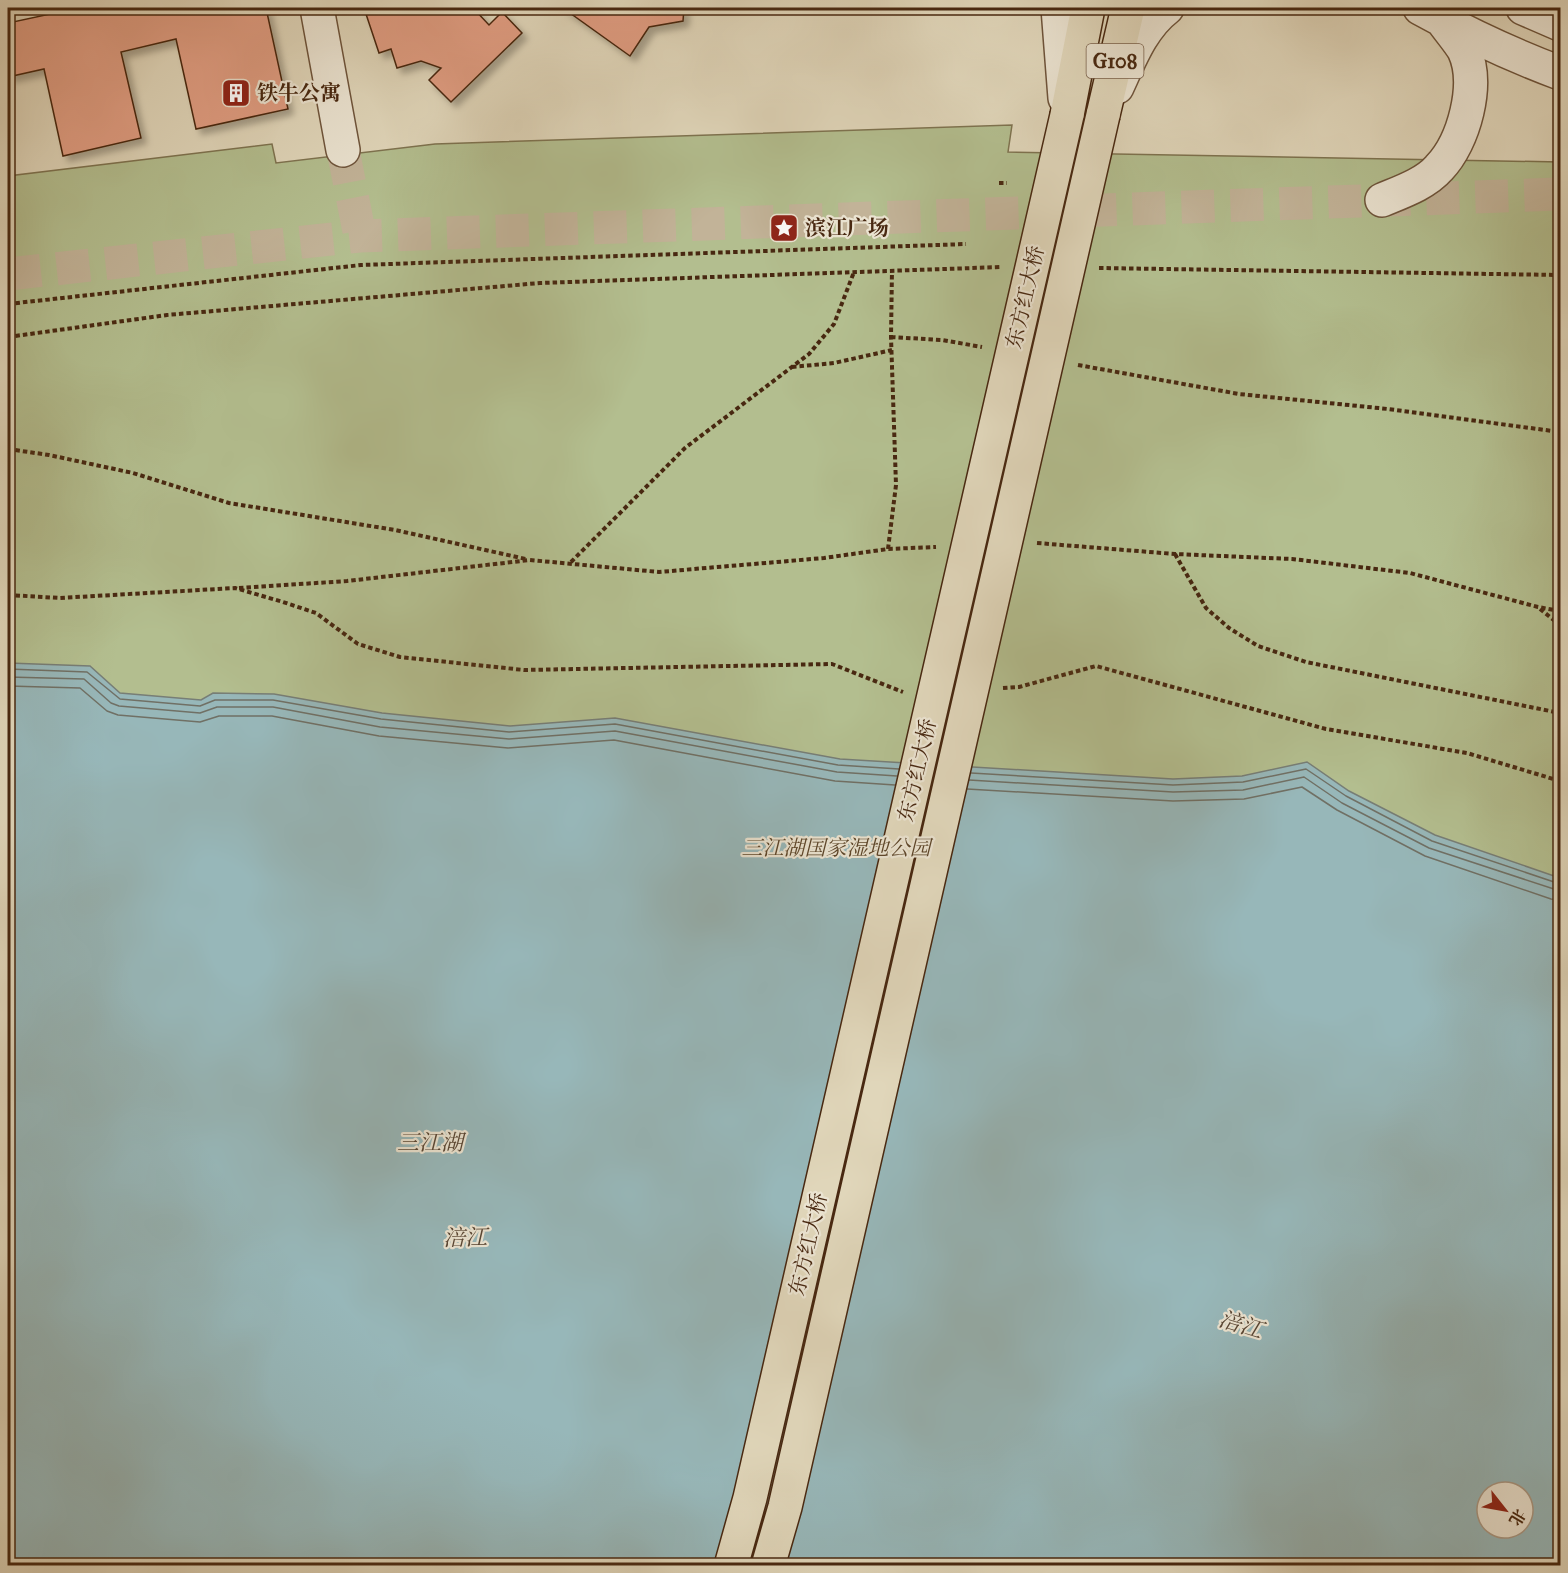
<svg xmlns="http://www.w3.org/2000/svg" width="1568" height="1573" font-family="'IM FELL Great Primer','Noto Serif SC',serif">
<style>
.green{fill:#b3be8f;stroke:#7e7350;stroke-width:1.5;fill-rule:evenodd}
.water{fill:#97b7b9;stroke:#777e76;stroke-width:1.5;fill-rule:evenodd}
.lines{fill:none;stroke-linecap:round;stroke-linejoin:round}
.shore{stroke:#707065;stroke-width:1.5}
.building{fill:#e09d82;stroke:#482811;stroke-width:1.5;filter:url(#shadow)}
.tertiary-tunnel{stroke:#c2b398;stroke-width:33;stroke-dasharray:33 16;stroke-linecap:butt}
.tertiary-casing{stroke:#6e543b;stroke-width:36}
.trunk-casing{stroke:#482811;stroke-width:36}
.path{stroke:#482811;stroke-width:4;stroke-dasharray:4.5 3;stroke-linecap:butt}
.tertiary{stroke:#ebe4d2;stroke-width:33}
.trunk{stroke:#e0d6ba;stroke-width:33}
.trunk-bridge-casing{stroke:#482811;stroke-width:36;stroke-linecap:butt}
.trunk-bridge{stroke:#e0d6ba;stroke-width:33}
.labels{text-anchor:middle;stroke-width:4.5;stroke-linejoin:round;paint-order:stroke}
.shield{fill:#ebe4d2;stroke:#79604b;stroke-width:1.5}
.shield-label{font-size:20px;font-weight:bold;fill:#482811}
.poi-label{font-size:21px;font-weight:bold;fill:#482811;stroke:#ebe4d2;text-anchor:start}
.street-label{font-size:21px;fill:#482811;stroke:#ebe4d2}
.park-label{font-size:21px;font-style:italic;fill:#5d462a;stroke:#ebe4d2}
.water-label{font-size:22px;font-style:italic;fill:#584533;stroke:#ebe4d2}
</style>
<defs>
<filter id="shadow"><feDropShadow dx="5.5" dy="5.5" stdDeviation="3" flood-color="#0004"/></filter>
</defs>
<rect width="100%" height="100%" fill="#e0d6ba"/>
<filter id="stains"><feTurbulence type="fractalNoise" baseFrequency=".00333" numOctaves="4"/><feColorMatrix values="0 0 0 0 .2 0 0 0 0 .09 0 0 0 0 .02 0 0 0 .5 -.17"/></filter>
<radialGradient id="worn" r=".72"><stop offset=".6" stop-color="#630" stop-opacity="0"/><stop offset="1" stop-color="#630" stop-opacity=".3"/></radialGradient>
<path class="green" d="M 1012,125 L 1008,152 L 1560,162 L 1560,1565 L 8,1565 L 8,176 L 272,144 L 276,163 L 435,144 ZM 1487,1492 L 1523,1492 L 1523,1528 L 1487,1528 Z"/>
<path class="water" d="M 8,663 L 90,666 L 120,693 L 201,700 L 213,693 L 274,694 L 382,713 L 510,726 L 615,718 L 840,759 L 1173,779 L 1242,776 L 1307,762 L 1349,791 L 1435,835 L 1560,878 L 1560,1565 L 8,1566 ZM 1487,1492 L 1523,1492 L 1523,1528 L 1487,1528 Z"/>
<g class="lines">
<path class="shore" d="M 8,669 L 87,672 L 120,699 L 200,706 L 215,700 L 273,700 L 381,719 L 509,732 L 615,724 L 838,765 L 899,769
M 8,677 L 84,679 L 111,703 L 119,706 L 200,713 L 217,707 L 273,707 L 380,727 L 509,739 L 615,731 L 837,772 L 897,776
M 8,686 L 80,688 L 107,711 L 118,715 L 200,722 L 219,716 L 272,716 L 379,736 L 508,748 L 614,740 L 835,781 L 895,785
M 971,773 L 1173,785 L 1243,782 L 1306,769 L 1346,796 L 1432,841 L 1560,884
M 969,780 L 1173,792 L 1243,790 L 1304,777 L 1342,803 L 1429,848 L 1560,891
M 967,789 L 1173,801 L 1244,799 L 1302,787 L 1337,810 L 1425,856 L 1551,899 L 1560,900"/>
</g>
<path class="building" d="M 78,8 L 266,8 L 288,109 L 196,129 L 176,39 L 121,52 L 141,138 L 63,156 L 44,69 L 8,77 L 8,23 Z
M 364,8 L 476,8 L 474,9 L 489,25 L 502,12 L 522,33 L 451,102 L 429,80 L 441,68 L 421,61 L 397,68 L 391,49 L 379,53 Z
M 563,8 L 684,8 L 683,21 L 649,27 L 630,56 Z"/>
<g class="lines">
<path class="tertiary-tunnel" d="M 343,150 L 360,236
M 8,274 L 360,236 L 1560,194"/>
<g class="tertiary-casing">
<path id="tertiary" d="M 317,8 L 343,150
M 1058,8 L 1065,98
M 1420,8 C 1465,33 1512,55 1560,73
M 1523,8 L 1560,24
M 1117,87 C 1130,59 1142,27 1167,8
M 1382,200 C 1401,192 1425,184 1439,168 C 1464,142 1480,84 1464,50 C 1458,40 1449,30 1442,20"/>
</g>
<g class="trunk-casing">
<path id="trunk" d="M 1067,115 L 1088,8
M 1103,115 L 1128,8"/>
</g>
<path class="path" d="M 999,183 L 1007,183
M 1099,268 L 1560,275
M 8,304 L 361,265 L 966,244
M 8,337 L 167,315 L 540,283 L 1002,267
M 891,337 L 942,340 L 982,347
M 1078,365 L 1239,394 L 1388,409 L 1560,432
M 792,367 L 834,363 L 892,350
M 8,449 L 49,455 L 133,473 L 229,503 L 395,530 L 526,559
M 1037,543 L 1175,554 L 1292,559 L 1410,573 L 1538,607 L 1560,611
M 888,549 L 896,485 L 891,337 L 892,270
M 1175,554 L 1206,608 L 1229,628 L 1258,646 L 1306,662 L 1560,713
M 571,562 L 685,448 L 809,354 L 834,324 L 854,272
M 239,588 L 347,581 L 530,560 L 659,572 L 824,558 L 888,549 L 936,547
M 8,595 L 60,598 L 235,588 L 283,602 L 316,613 L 358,644 L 400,657 L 524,670 L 832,664 L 903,692
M 1540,609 L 1560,625
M 1003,688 L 1019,687 L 1096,666 L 1326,729 L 1467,753 L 1560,781"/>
<use href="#tertiary" class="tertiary"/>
<use href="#trunk" class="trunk"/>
<g class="trunk-bridge-casing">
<path id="trunk-bridge" d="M 731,1566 L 750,1498 L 1067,115
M 768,1566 L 785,1507 L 1103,115"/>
</g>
<use href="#trunk-bridge" class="trunk-bridge"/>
</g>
<defs>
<g id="building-square" transform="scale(1.5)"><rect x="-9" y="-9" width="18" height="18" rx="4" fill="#8f2418" stroke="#ebe4d2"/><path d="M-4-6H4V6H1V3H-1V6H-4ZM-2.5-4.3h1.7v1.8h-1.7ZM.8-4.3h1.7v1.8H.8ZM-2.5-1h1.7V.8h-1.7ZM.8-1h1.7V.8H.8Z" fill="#fff"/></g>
<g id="sight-square" transform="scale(1.5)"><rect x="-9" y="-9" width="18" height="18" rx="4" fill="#8f2418" stroke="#ebe4d2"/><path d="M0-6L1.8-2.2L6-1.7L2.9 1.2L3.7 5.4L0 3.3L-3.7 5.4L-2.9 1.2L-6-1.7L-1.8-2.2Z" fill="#fff"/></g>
</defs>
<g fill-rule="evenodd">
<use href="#building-square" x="236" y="93"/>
<use href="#sight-square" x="784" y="228"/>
</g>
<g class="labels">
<rect class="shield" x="1086.5" y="44" width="57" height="34" rx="4.5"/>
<g class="shield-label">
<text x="1115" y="68">G108</text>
</g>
<g class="poi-label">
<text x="257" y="100">铁牛公寓</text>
<text x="805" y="235">滨江广场</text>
</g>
<g class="street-label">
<text transform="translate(1025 297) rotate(-77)" y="7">东方红大桥</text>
<text transform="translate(917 770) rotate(-77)" y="7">东方红大桥</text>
<text transform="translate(808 1244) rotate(-77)" y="7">东方红大桥</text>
</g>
<g class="park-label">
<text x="836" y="855">三江湖国家湿地公园</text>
</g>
<g class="water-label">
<text x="430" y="1150">三江湖</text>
<text transform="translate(465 1237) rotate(-1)" y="8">涪江</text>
<text transform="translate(1241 1324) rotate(17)" y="8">涪江</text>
</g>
</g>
<rect width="1568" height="1573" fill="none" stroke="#e0d6ba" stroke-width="30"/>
<rect x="9" y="9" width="1550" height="1555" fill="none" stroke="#482811" stroke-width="3"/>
<rect x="15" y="15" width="1538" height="1543" fill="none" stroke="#482811" stroke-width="1.5"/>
<g transform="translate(1505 1510) rotate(121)"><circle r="28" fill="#ebe4d2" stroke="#aa9985" stroke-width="1.5"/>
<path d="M0-4.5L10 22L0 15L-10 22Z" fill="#8f2418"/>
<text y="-9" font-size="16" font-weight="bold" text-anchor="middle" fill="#482811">北</text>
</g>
<rect width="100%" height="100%" filter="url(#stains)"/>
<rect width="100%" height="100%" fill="url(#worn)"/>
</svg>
